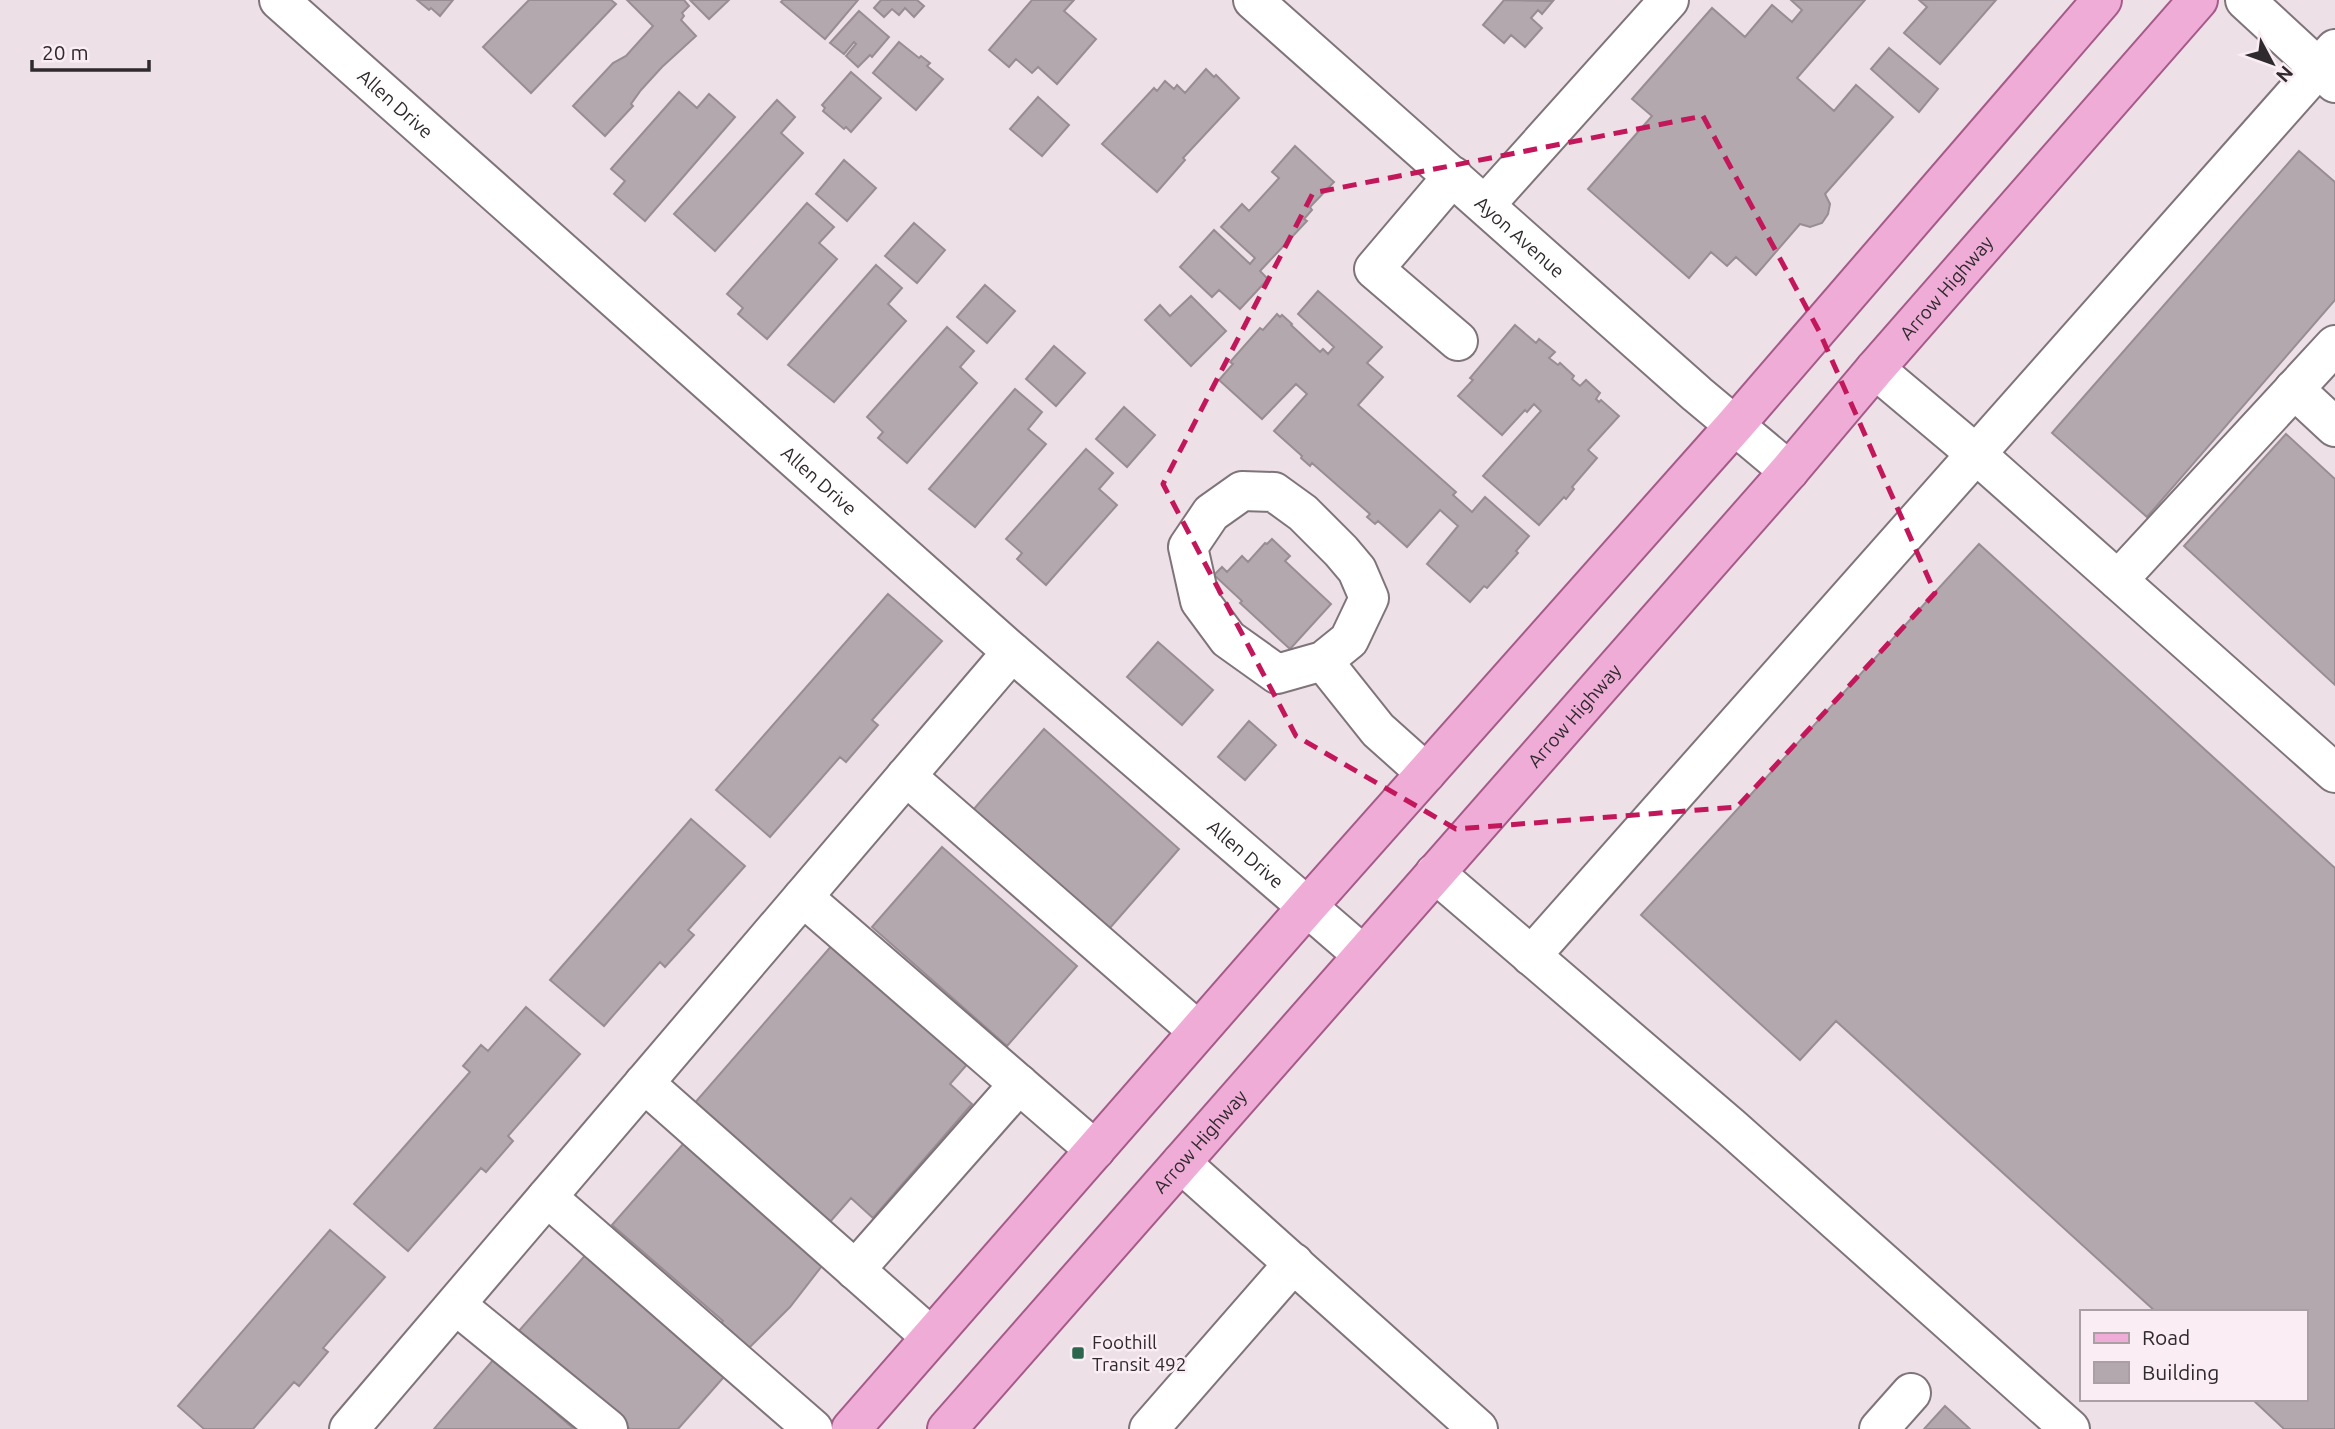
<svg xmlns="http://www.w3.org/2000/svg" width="2335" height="1429" font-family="Ubuntu,sans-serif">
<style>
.building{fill:#b4a8af;stroke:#998d94;stroke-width:2}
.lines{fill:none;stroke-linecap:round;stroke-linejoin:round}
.minor-casing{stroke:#7f747a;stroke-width:42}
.major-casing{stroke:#a55b89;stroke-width:42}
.minor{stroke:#fff;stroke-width:38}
.major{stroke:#efacd6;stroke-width:38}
.marked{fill:none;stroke:#c2185b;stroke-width:5;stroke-dasharray:14 9;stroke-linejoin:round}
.poi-dot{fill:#2d664e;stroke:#faedf4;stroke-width:2.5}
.labels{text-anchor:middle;stroke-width:5;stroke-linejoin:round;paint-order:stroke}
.street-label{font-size:19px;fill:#2f2a2d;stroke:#faedf4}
.poi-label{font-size:19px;fill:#2f2a2d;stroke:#faedf4;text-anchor:start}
</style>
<rect width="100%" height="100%" fill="#ede0e7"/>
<path class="building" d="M 417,0 L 453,0 L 440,16 L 431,8 L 429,10 Z
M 529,0 L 611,0 L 616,4 L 531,93 L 483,47 Z
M 627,0 L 684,0 L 689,6 L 682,13 L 684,16 L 681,20 L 696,36 L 662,67 L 641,90 L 631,104 L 633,106 L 605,136 L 573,106 L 613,63 L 626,56 L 653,26 Z
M 690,0 L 729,0 L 709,19 Z
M 783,0 L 858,0 L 825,39 L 781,2 Z
M 881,0 L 917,0 L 924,6 L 914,17 L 905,8 L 899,15 L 892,9 L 884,17 L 874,8 Z
M 1032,0 L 1074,0 L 1064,11 L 1096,39 L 1057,84 L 1038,67 L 1032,73 L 1016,59 L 1009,67 L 989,50 Z
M 1504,0 L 1553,1 L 1542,14 L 1538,10 L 1531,18 L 1542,28 L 1525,47 L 1511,35 L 1504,43 L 1483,25 Z
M 1791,0 L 1865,0 L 1797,78 L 1834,111 L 1856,85 L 1893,117 L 1825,194 L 1830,204 L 1828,214 L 1822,223 L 1810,227 L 1800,224 L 1756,275 L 1736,257 L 1727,266 L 1711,252 L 1689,278 L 1588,189 L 1652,116 L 1632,99 L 1712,8 L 1745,37 L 1772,5 L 1792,22 L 1802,10 Z
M 1919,0 L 1996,0 L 1940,64 L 1904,33 L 1927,7 Z
M 859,11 L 889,37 L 872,57 L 870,55 L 858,67 L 846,56 L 856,44 L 854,42 L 844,54 L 830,43 Z
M 899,42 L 919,58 L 921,56 L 930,63 L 927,66 L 943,79 L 916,110 L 873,73 Z
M 1889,48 L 1938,89 L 1919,112 L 1871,69 Z
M 1206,69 L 1214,77 L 1216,75 L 1239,98 L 1183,158 L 1185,160 L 1157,192 L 1102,144 L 1154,88 L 1157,91 L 1165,81 L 1174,89 L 1177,85 L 1185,93 Z
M 851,72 L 881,98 L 851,132 L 846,127 L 844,129 L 823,111 L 825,108 L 822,105 Z
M 679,92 L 697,108 L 709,94 L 735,117 L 645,221 L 614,194 L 625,181 L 611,169 Z
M 1038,97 L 1069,125 L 1042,156 L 1010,129 Z
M 777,100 L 795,117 L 781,133 L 803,153 L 715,251 L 674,214 Z
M 1295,146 L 1334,182 L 1310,207 L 1312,210 L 1304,219 L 1307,221 L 1260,271 L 1268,279 L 1240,309 L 1219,290 L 1212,297 L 1180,267 L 1214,230 L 1250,264 L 1255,258 L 1221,227 L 1242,204 L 1249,211 L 1279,178 L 1272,172 Z
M 2299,151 L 2335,182 L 2335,300 L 2147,517 L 2052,433 Z
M 844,160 L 876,188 L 847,221 L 816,194 Z
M 807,203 L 834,227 L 819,243 L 837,259 L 767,339 L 738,314 L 743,308 L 727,294 Z
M 914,223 L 945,250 L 917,283 L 885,256 Z
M 876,265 L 902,288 L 888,304 L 906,321 L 834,402 L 788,365 Z
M 985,285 L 1015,311 L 987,343 L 957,317 Z
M 1318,291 L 1382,347 L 1367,363 L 1383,377 L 1358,405 L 1456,492 L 1453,495 L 1472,512 L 1485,497 L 1529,536 L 1516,551 L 1518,553 L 1487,588 L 1484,586 L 1470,602 L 1427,564 L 1458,526 L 1440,510 L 1407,547 L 1378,521 L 1375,524 L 1367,517 L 1370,514 L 1312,463 L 1310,466 L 1301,458 L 1302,456 L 1274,431 L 1307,394 L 1296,384 L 1262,419 L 1219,380 L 1233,364 L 1230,362 L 1260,328 L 1263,330 L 1277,314 L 1280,317 L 1282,315 L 1292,324 L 1291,325 L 1320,352 L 1323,349 L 1328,354 L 1334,347 L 1298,314 Z
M 1191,296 L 1226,331 L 1191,366 L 1145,320 L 1160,305 L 1170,316 Z
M 1515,325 L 1536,343 L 1539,339 L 1555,352 L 1549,358 L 1558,365 L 1560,363 L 1574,376 L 1572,379 L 1580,386 L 1586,380 L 1600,393 L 1596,399 L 1599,402 L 1601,400 L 1619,416 L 1588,450 L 1597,458 L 1572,487 L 1574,489 L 1566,499 L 1564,497 L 1539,525 L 1483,476 L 1541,411 L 1534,404 L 1527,412 L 1525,410 L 1502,435 L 1458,396 L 1473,380 L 1470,378 Z
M 947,327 L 974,351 L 960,367 L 977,383 L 907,463 L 878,438 L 883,432 L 867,417 Z
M 1054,346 L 1085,373 L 1056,406 L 1026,379 Z
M 1015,389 L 1042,412 L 1028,429 L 1046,444 L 975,527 L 929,489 Z
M 1124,407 L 1155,435 L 1127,467 L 1096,439 Z
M 2286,434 L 2335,479 L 2335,685 L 2184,546 Z
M 1086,449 L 1113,473 L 1099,489 L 1117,505 L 1046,585 L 1017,559 L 1022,553 L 1006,539 Z
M 1272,539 L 1290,556 L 1285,561 L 1331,604 L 1290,649 L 1240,603 L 1242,601 L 1214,575 L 1222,567 L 1227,572 L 1242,556 L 1248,562 L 1265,543 L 1267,544 Z
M 1979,544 L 2335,868 L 2335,1429 L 2284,1429 L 2252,1399 L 2305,1399 L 2305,1312 L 2156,1312 L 1836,1021 L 1800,1060 L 1641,915 Z
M 888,594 L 942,641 L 872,720 L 878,725 L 846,762 L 840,757 L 770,837 L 716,790 Z
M 1158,642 L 1213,690 L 1182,725 L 1127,677 Z
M 1249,721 L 1276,745 L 1245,780 L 1218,757 Z
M 1044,729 L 1179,849 L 1109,929 L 973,810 Z
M 691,819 L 745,866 L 688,930 L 694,935 L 665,967 L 660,962 L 604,1026 L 550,980 Z
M 942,847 L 1077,966 L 1007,1046 L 872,927 Z
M 834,943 L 970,1061 L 950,1084 L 972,1104 L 873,1218 L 851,1198 L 829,1223 L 693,1105 Z
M 526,1007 L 580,1054 L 508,1136 L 513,1141 L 486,1172 L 481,1168 L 408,1251 L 354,1204 L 470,1072 L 463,1066 L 481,1045 L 488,1051 Z
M 684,1143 L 825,1262 L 790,1307 L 749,1348 L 721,1324 L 723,1321 L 612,1225 Z
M 330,1230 L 385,1277 L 323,1348 L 328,1352 L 299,1386 L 294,1382 L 253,1429 L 204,1429 L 178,1406 Z
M 589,1251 L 730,1370 L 678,1429 L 630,1429 L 518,1332 Z
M 494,1359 L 574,1429 L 434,1429 Z
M 1945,1406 L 1970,1429 L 1924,1429 Z"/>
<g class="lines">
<g class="minor-casing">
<g id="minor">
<path id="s1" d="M 279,0 L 1012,652 L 1363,955"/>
<path id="s2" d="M 1253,0 L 1697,394 L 1789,471"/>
<path d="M 2245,0 L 2335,83"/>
<path d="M 1453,176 L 1374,269 L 1458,341"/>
<path d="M 1485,205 L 1669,0"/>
<path d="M 1875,369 L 1976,454 L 2335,773"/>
<path d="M 2294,389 L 2335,427"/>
<path d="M 2118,580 L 2335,345"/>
<path d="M 1323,661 L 1349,640 L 1369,598 L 1357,570 L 1341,551 L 1303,513 L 1274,492 L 1242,491 L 1211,513 L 1188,547 L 1200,601 L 1228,639 L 1277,674 L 1323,661 L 1378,730 L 1426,773"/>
<path d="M 906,776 L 1198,1031"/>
<path d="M 1435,873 L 1732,1128 L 2070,1429"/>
<path d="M 803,897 L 1095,1150"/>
<path d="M 1531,956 L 2335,49"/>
<path d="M 644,1083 L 930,1336"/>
<path d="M 1181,1163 L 1478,1429"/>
<path d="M 547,1197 L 813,1429"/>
<path d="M 855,1270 L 1019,1084"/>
<path d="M 456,1305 L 608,1429"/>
<path d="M 349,1429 L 1012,652"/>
<path d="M 1149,1429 L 1294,1263"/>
<path d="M 1879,1429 L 1911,1393"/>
</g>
</g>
<g class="major-casing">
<g id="major">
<path d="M 851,1429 L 1307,907 L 1735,425 L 2102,0"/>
<path id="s3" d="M 947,1429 L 1789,471 L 1875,369 L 2198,0"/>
</g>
</g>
<use href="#minor" class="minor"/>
<use href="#major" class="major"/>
</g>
<path class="marked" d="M 1703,116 L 1819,331 L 1935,593 L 1737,807 L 1456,829 L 1296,736 L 1163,484 L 1313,193 Z"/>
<rect class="poi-dot" x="1071" y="1346" width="14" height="14" rx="3.5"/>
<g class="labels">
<g class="street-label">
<text dy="7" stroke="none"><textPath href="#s1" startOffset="156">Allen Drive</textPath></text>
<text dy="7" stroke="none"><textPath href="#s2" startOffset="357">Ayon Avenue</textPath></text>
<text dy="7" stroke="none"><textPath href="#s3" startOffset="1517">Arrow Highway</textPath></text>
<text dy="7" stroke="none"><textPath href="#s1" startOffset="723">Allen Drive</textPath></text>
<text dy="7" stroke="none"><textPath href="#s3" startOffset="950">Arrow Highway</textPath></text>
<text dy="7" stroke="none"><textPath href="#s1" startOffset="1290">Allen Drive</textPath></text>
<text dy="7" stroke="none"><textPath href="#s3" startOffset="383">Arrow Highway</textPath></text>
</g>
<g class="poi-label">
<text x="1092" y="1349">Foothill<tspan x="1092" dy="22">Transit 492</tspan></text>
</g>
</g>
<rect x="2080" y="1310" width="228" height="91" fill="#faedf4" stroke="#a99fa4" stroke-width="2"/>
<rect x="2094" y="1333" width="35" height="10" fill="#efacd6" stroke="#a99fa4" stroke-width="2"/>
<text x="2142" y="1345" font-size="21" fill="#2f2a2d">Road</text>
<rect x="2094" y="1362" width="35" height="21" fill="#b4a8af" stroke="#a99fa4" stroke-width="2"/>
<text x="2142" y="1380" font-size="21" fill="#2f2a2d">Building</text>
<g transform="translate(2272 63) rotate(131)" stroke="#faedf4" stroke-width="5" paint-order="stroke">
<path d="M0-5L12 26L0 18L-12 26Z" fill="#2f2a2d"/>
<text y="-10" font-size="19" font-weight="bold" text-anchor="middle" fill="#2f2a2d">N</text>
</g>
<path d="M32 60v10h117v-10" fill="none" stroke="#2f2a2d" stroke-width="3.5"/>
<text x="42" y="60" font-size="21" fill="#2f2a2d" stroke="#faedf4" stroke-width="5" paint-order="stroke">20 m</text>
</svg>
